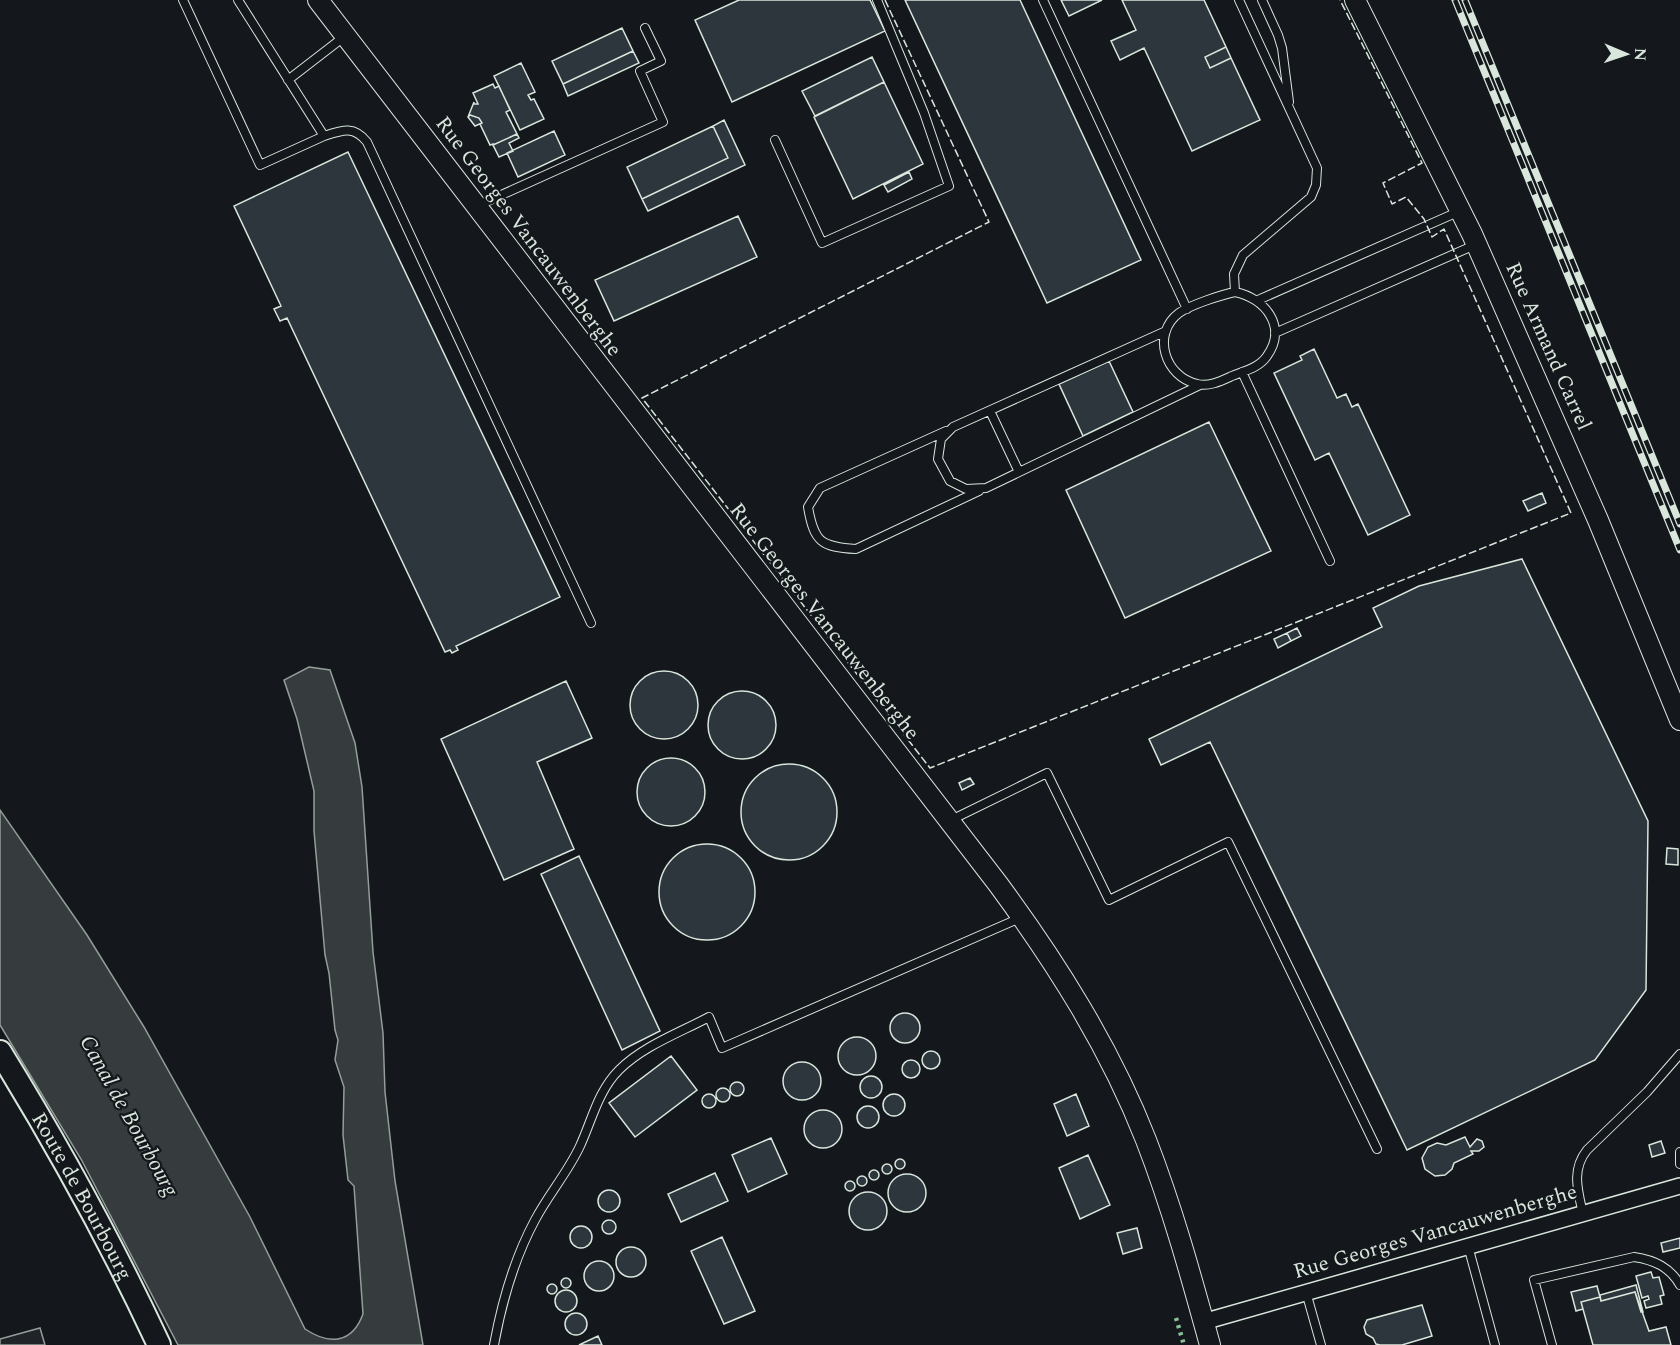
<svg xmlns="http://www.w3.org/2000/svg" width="1680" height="1345" font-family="Spectral,serif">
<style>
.green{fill:#202428;stroke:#939e99;stroke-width:1.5}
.water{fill:#363b3e;stroke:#939e99;stroke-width:1.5}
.building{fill:#2c363c;stroke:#d8e6dc;stroke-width:1.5}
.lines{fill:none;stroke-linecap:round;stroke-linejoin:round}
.service-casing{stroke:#d8e6dc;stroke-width:10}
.minor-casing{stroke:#d8e6dc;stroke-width:18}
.tertiary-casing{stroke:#d8e6dc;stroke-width:22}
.secondary-casing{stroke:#d8e6dc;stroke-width:26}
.service{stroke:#14181c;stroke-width:8}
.minor{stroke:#14181c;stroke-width:15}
.tertiary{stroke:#14181c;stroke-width:20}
.secondary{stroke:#14181c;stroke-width:22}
.rail-casing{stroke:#d8e6dc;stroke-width:7}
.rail{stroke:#14181c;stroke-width:4.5;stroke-dasharray:14;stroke-linecap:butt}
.hedge{stroke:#8ac095;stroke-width:4.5;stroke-dasharray:3 4.5;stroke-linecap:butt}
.fence{stroke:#d8e6dc;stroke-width:1.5;stroke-dasharray:8 3;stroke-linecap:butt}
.labels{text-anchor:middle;stroke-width:4.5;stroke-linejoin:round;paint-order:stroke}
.street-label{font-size:21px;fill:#d8e6dc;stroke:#14181c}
.water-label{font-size:22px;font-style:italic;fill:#d8e6dc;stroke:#14181c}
</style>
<rect width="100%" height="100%" fill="#14181c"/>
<path class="green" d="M 40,1328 L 45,1345 L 0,1345 L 0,1339 Z"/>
<path class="water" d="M 309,667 L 330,670 L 355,743 L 362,787 L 373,952 L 383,1033 L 385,1092 L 395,1181 L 423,1345 L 178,1345 L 81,1159 L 0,1025 L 0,810 L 87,935 L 144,1027 L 250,1217 L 305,1329 C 329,1345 352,1344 363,1314 L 354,1186 L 348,1180 L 343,1135 L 344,1087 L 335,1060 L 338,1040 L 335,1030 L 329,973 L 325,955 L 314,831 L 314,791 L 297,719 L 284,680 Z"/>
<path class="building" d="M 739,0 L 870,0 L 885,31 L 732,102 L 695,20 Z
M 905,0 L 1020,0 L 1141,260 L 1047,303 Z
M 1061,0 L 1102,0 L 1069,16 Z
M 1122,0 L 1204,0 L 1226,47 L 1205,57 L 1210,68 L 1231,58 L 1260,120 L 1192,151 L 1144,48 L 1120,60 L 1111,41 L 1136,30 Z
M 622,28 L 633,51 L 563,84 L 552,61 Z
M 1226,47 L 1231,58 L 1210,68 L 1205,57 Z
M 633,51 L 639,63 L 568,96 L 563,84 Z
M 872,57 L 884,82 L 815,116 L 802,91 Z
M 521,63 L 535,92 L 528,95 L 531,100 L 534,99 L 544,119 L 520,130 L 494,76 Z
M 884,82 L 923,164 L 853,199 L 814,117 Z
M 493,84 L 495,88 L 499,86 L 510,110 L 506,112 L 517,134 L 493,145 L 493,144 L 490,145 L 480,124 L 482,123 L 479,118 L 470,115 L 468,117 L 474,102 L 474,104 L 478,104 L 473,93 Z
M 470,115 L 479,118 L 482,123 L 475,126 L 468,117 Z
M 724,120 L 745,165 L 648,211 L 642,199 L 728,158 L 713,126 Z
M 713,126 L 728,158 L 642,199 L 627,167 Z
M 554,131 L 565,155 L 518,177 L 507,153 Z
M 517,134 L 519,138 L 509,143 L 513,151 L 499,157 L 493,145 Z
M 348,152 L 560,597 L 456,646 L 458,650 L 452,653 L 450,650 L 445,652 L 287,318 L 280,321 L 274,309 L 281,306 L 234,206 Z
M 909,172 L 912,179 L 888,192 L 884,185 Z
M 738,216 L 757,257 L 614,321 L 595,280 Z
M 1314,349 L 1337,398 L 1346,394 L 1352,407 L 1358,404 L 1410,515 L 1368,535 L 1329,453 L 1315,460 L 1274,373 L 1302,360 L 1300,356 Z
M 1109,361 L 1133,412 L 1083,436 L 1059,384 Z
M 1209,422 L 1271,551 L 1125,618 L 1066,490 Z
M 1542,493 L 1546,503 L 1528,511 L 1523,501 Z
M 1522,559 L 1648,821 L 1646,990 L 1595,1060 L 1407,1150 L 1210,742 L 1161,765 L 1149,739 L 1382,627 L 1373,608 L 1419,586 Z
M 1297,628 L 1301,636 L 1291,641 L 1287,633 Z
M 1287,633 L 1291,641 L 1278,648 L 1274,639 Z
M630 705a34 34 0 1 1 68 0a34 34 0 1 1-68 0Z
M 566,681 L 592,738 L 537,762 L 574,849 L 504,880 L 441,739 Z
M708 725a34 34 0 1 1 68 0a34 34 0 1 1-68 0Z
M637 792a34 34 0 1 1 68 0a34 34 0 1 1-68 0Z
M741 812a48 48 0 1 1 96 0a48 48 0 1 1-96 0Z
M 970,778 L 974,784 L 962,790 L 959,783 Z
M659 892a48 48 0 1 1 96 0a48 48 0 1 1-96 0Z
M 1667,848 L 1678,849 L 1678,865 L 1666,864 Z
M 579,856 L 660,1031 L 622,1050 L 541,874 Z
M890 1028a15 15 0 1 1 30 0a15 15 0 1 1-30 0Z
M838 1056a19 19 0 1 1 38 0a19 19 0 1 1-38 0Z
M922 1060a9 9 0 1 1 18 0a9 9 0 1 1-18 0Z
M 671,1056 L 697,1090 L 635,1137 L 609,1103 Z
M902 1069a9 9 0 1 1 18 0a9 9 0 1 1-18 0Z
M783 1081a19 19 0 1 1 38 0a19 19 0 1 1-38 0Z
M860 1087a11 11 0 1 1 22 0a11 11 0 1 1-22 0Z
M730 1089a7 7 0 1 1 14 0a7 7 0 1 1-14 0Z
M716 1095a7 7 0 1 1 14 0a7 7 0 1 1-14 0Z
M 1076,1094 L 1089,1126 L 1067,1136 L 1054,1104 Z
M883 1105a11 11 0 1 1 22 0a11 11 0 1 1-22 0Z
M702 1101a7 7 0 1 1 14 0a7 7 0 1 1-14 0Z
M857 1117a11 11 0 1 1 22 0a11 11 0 1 1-22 0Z
M804 1129a19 19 0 1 1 38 0a19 19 0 1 1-38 0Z
M 1465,1137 L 1470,1147 L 1477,1139 L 1482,1141 L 1484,1147 L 1479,1151 L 1471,1151 L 1473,1154 L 1454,1163 L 1452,1169 L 1445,1175 L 1435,1176 L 1425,1169 L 1422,1158 L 1428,1147 L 1437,1143 L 1446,1145 Z
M 771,1138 L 787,1174 L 748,1192 L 732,1155 Z
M 1661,1141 L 1665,1153 L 1652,1157 L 1649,1145 Z
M 1088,1155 L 1110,1205 L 1080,1219 L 1059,1168 Z
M895 1164a5 5 0 1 1 10 0a5 5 0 1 1-10 0Z
M882 1169a5 5 0 1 1 10 0a5 5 0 1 1-10 0Z
M869 1175a5 5 0 1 1 10 0a5 5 0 1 1-10 0Z
M 715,1173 L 728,1201 L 681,1222 L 668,1194 Z
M888 1193a19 19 0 1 1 38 0a19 19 0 1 1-38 0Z
M857 1181a5 5 0 1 1 10 0a5 5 0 1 1-10 0Z
M845 1186a5 5 0 1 1 10 0a5 5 0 1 1-10 0Z
M598 1201a11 11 0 1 1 22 0a11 11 0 1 1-22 0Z
M849 1211a19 19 0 1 1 38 0a19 19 0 1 1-38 0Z
M602 1227a7 7 0 1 1 14 0a7 7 0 1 1-14 0Z
M570 1237a11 11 0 1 1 22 0a11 11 0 1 1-22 0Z
M 1137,1228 L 1142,1248 L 1123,1254 L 1117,1233 Z
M 722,1237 L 755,1311 L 724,1324 L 691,1251 Z
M 1680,1238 L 1680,1248 L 1663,1252 L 1661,1243 Z
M616 1262a15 15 0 1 1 30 0a15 15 0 1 1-30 0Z
M584 1276a15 15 0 1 1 30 0a15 15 0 1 1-30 0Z
M 1651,1272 L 1653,1278 L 1659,1277 L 1664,1295 L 1660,1296 L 1662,1304 L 1646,1308 L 1644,1301 L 1649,1299 L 1648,1296 L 1642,1298 L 1636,1276 Z
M561 1283a5 5 0 1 1 10 0a5 5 0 1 1-10 0Z
M547 1289a5 5 0 1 1 10 0a5 5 0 1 1-10 0Z
M 1636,1285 L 1643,1312 L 1641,1312 L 1635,1292 L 1601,1301 L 1600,1295 Z
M 1597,1286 L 1600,1297 L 1581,1302 L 1583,1309 L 1576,1311 L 1571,1292 Z
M555 1301a11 11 0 1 1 22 0a11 11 0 1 1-22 0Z
M 1635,1292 L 1649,1331 L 1666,1327 L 1671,1345 L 1593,1345 L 1581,1302 L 1600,1297 L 1601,1301 Z
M 1422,1305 L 1432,1336 L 1402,1345 L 1380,1345 L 1376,1344 L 1373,1338 L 1366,1334 L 1364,1327 L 1367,1320 Z
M565 1324a11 11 0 1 1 22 0a11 11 0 1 1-22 0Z
M 598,1336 L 602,1345 L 579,1345 Z"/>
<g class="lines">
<g class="service-casing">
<path id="service" d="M 183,0 L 260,165 L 324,136 L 238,0
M 1043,0 L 1187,309
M 1262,0 L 1278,35 L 1282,48 L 1289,102
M 288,80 L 345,36
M 324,136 C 342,130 354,125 367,142 L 591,623
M 775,140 L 822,243 L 949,186 L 924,113 L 877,0
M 477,206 L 663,122 L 640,71 L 661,61 L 645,28
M 1235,292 L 1234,274 L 1243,255 L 1311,197 L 1316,185 L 1317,168 L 1239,0
M 1235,292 C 1265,298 1288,327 1267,356 C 1259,368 1244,371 1232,376 C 1221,381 1209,387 1197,384 C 1165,377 1151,334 1179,313 C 1190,305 1221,295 1235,292 Z
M 1258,300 L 1460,211
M 1166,331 L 953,427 L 941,439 L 938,459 L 950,481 L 966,489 L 986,488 L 1200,385
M 1275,333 L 1477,244
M 1242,372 L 1330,561
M 990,411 L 1019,472
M 946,431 L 820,488 L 808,507 C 814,542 821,547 856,549 L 979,491
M 949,821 L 1047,773 L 1109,900 L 1228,842 L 1377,1149
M 1680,1152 L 1680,1164
M 1583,1214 C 1578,1191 1571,1170 1587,1150 L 1647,1092 L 1680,1054
M 1468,1246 L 1495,1345
M 1306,1292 L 1321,1345
M 494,1345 C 502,1301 514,1259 535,1220 C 548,1195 568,1172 580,1146 C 592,1120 598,1091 619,1070 C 643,1046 679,1033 709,1017 L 722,1048 L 1020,918
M 1552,1345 L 1534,1280 L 1634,1257 C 1654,1260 1670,1267 1680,1285"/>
</g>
<g class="minor-casing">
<path id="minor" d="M 1203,1322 L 1680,1186"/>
</g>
<g class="tertiary-casing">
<path id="tertiary" d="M 318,0 L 998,884 C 1057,964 1110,1048 1146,1140 C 1172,1207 1191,1276 1210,1345
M 1355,0 L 1472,234 L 1598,520 L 1680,720"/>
</g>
<g class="secondary-casing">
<g id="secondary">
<path id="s1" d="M 0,1052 C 58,1146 112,1244 159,1345"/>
</g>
</g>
<use href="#service" class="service"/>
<use href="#minor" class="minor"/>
<use href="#tertiary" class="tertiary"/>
<use href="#secondary" class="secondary"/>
<g class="rail-casing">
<path id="rail" d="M 1455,0 L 1680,550
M 1465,0 L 1680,524"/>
</g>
<use href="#rail" class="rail"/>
<path class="hedge" d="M 1176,1318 L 1184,1345"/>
<path class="fence" d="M 885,0 L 989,222 L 642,398 L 930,768 L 1571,513 L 1444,229 L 1432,237 L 1424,219 L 1406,197 L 1392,204 L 1383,183 L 1422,163 L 1340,0"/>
</g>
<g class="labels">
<g class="street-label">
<text transform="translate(529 236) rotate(53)" y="7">Rue Georges Vancauwenberghe</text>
<text transform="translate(1549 346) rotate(66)" y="7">Rue Armand Carrel</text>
<text transform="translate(825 621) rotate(52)" y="7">Rue Georges Vancauwenberghe</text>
<text dy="7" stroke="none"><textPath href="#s1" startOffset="166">Route de Bourbourg</textPath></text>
<text transform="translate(1435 1231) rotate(-16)" y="7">Rue Georges Vancauwenberghe</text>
</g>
<g class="water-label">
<text transform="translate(130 1115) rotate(61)" y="8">Canal de Bourbourg</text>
</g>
</g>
<g transform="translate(1626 54) rotate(92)" stroke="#14181c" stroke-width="4.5" paint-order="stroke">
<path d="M0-4.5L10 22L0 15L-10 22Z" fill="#d8e6dc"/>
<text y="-9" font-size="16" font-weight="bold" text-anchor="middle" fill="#d8e6dc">N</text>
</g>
</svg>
